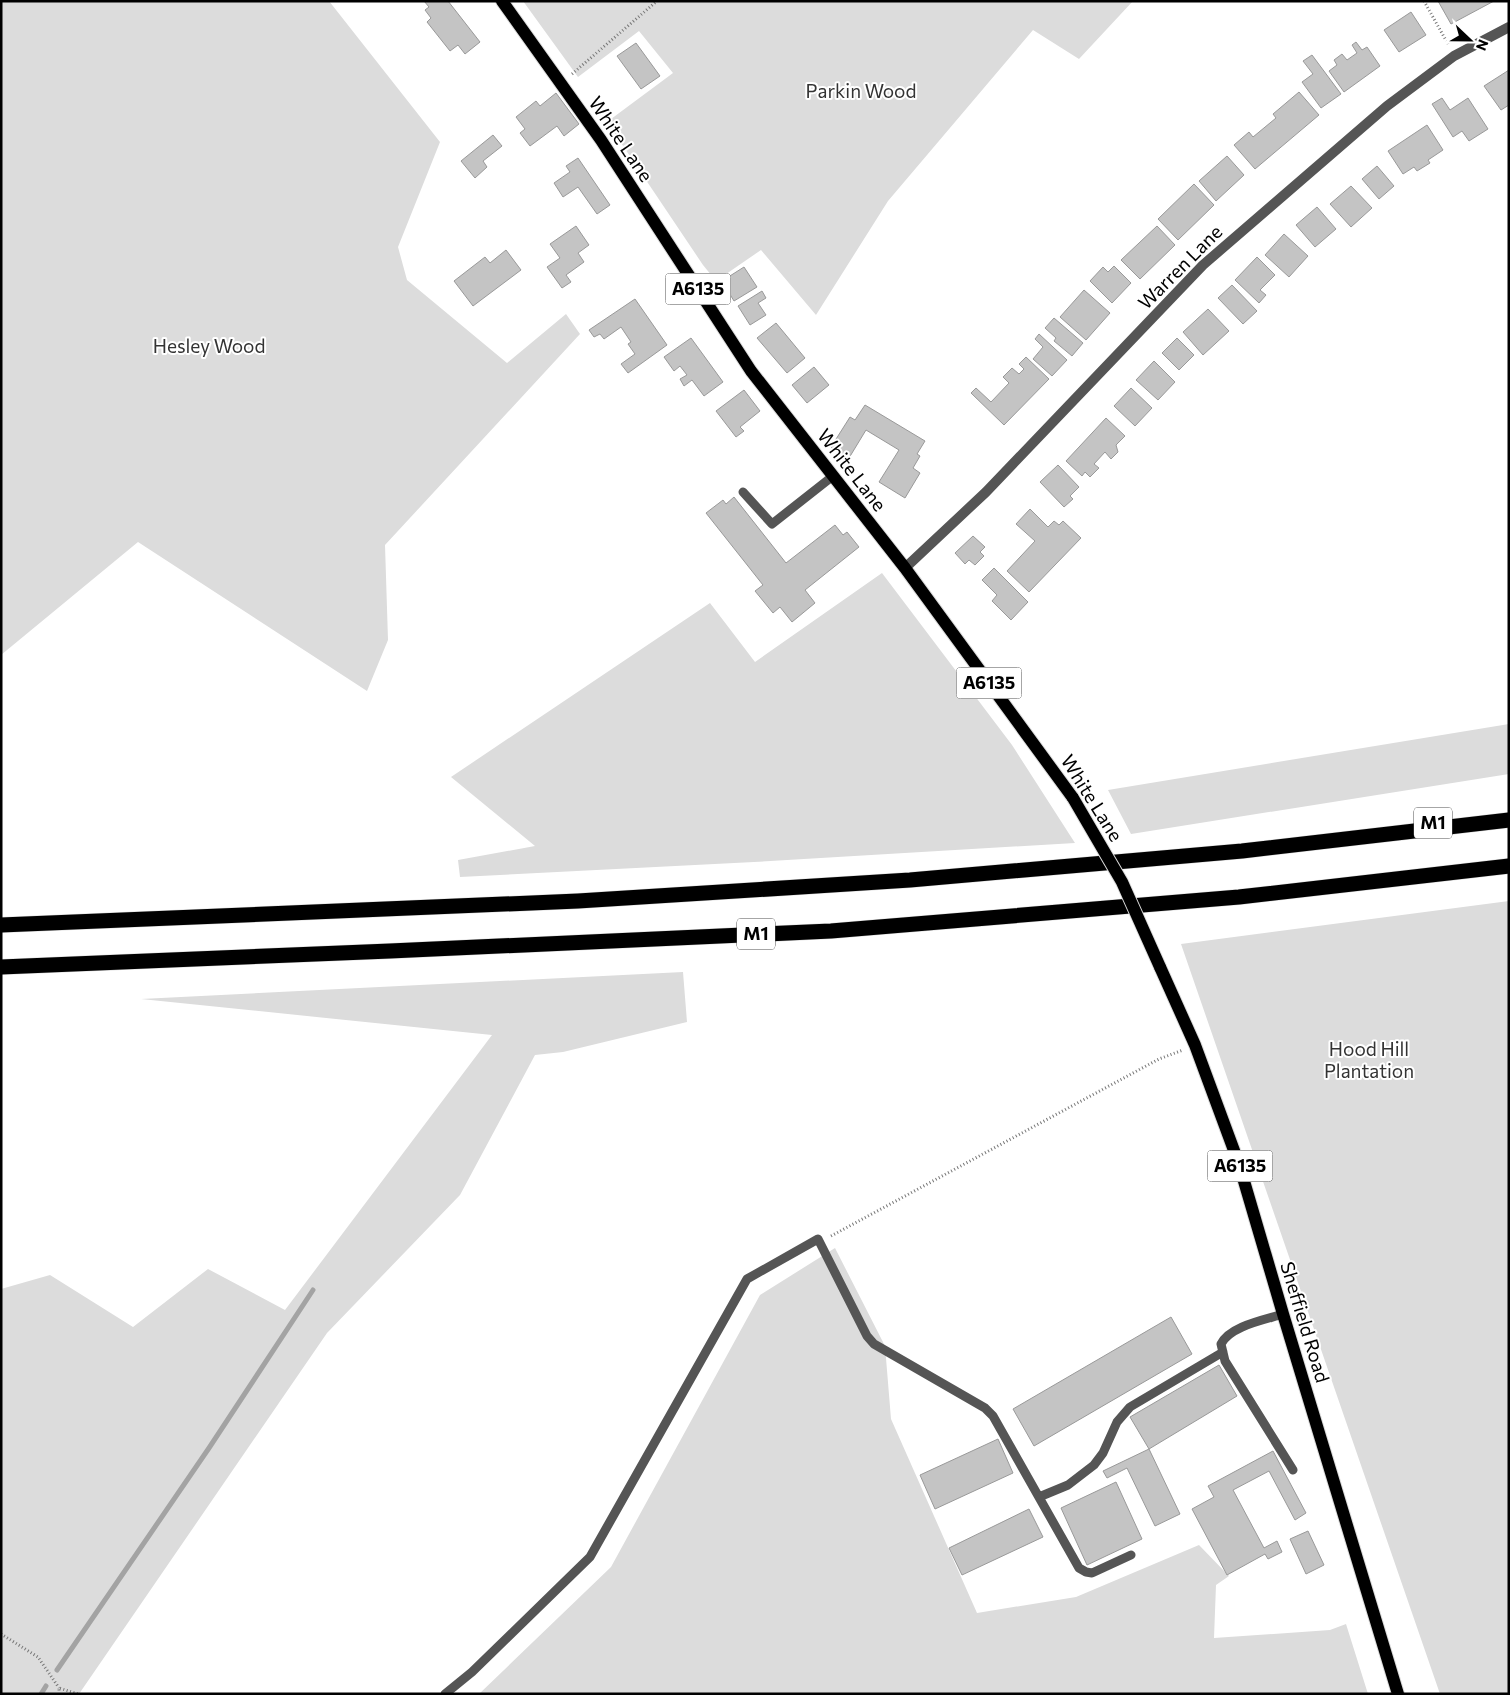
<svg xmlns="http://www.w3.org/2000/svg" width="1510" height="1695" font-family="Commissioner,sans-serif">
<style>
.green{fill:#dcdcdc}
.lines{fill:none;stroke-linecap:round;stroke-linejoin:round}
.stream{stroke:#a3a3a3;stroke-width:5}
.building{fill:#c4c4c4;stroke:#999}
.primary-casing{stroke:#dbdbdb;stroke-width:14}
.highway-casing{stroke:#dbdbdb;stroke-width:16}
.path{stroke:#777;stroke-width:3;stroke-dasharray:1 2.5;stroke-linecap:butt}
.lane{stroke:#555;stroke-width:9}
.street{stroke:#555;stroke-width:10}
.primary{stroke:#000;stroke-width:12}
.highway{stroke:#000;stroke-width:15}
.primary-bridge-casing{stroke:#dbdbdb;stroke-width:14;stroke-linecap:butt}
.primary-bridge{stroke:#000;stroke-width:12}
.labels{text-anchor:middle;stroke-width:4;stroke-linejoin:round;paint-order:stroke}
.shield{fill:#fff;stroke:#4c4c4c;stroke-width:1}
.shield-label{font-size:18px;font-weight:bold;fill:#000}
.park-label{font-size:19px;fill:#333;stroke:#fff}
.street-label{font-size:19px;fill:#000;stroke:#fff}
</style>
<rect width="100%" height="100%" fill="#fff"/>
<path class="green" d="M 1,1 L 329,1 L 440,142 L 398,247 L 407,280 L 507,363 L 566,314 L 580,334 L 385,545 L 388,640 L 367,691 L 138,542 L 1,655 Z
M 523,1 L 1133,1 L 1079,59 L 1033,30 L 888,201 L 816,315 L 761,250 L 716,281 L 703,265 L 607,122 L 673,73 L 639,31 L 578,77 Z
M 882,573 L 1012,745 L 1075,843 L 754,862 L 460,877 L 458,860 L 535,846 L 451,777 L 710,603 L 755,662 Z
M 1509,724 L 1509,774 L 1131,834 L 1108,790 Z
M 1509,901 L 1509,1694 L 1440,1694 L 1181,944 Z
M 683,972 L 687,1022 L 563,1052 L 535,1055 L 460,1195 L 327,1333 L 79,1694 L 1,1694 L 1,1289 L 50,1275 L 133,1327 L 208,1269 L 285,1310 L 492,1035 L 141,999 Z
M 835,1248 L 885,1346 L 891,1419 L 977,1613 L 1076,1597 L 1199,1545 L 1229,1576 L 1216,1585 L 1214,1638 L 1330,1630 L 1346,1624 L 1368,1694 L 479,1694 L 611,1567 L 760,1295 Z"/>
<g class="lines">
<path class="stream" d="M 57,1670 L 209,1448 L 313,1290
M 41,1694 L 46,1686"/>
</g>
<path class="building" d="M 424,1 L 448,1 L 480,42 L 465,54 L 458,45 L 450,51 L 427,22 L 431,18 L 425,10 L 429,7 Z
M 1438,1 L 1494,1 L 1451,24 Z
M 1411,12 L 1426,35 L 1399,52 L 1384,30 Z
M 1356,42 L 1362,50 L 1367,47 L 1380,66 L 1344,92 L 1329,71 L 1337,65 L 1334,60 L 1342,54 L 1347,60 L 1357,53 L 1352,45 Z
M 636,43 L 660,76 L 641,89 L 617,56 Z
M 1312,55 L 1341,94 L 1321,108 L 1302,82 L 1313,74 L 1303,61 Z
M 1509,70 L 1509,105 L 1501,110 L 1484,86 Z
M 1299,92 L 1319,115 L 1255,169 L 1234,145 L 1249,132 L 1253,137 L 1276,118 L 1273,114 Z
M 556,93 L 579,124 L 564,136 L 557,126 L 530,146 L 520,133 L 525,129 L 516,117 L 536,101 L 540,106 Z
M 1442,98 L 1450,110 L 1468,98 L 1488,129 L 1469,141 L 1462,131 L 1453,137 L 1432,104 Z
M 1427,125 L 1443,150 L 1428,160 L 1430,163 L 1417,171 L 1414,167 L 1403,174 L 1388,151 Z
M 493,135 L 502,146 L 483,161 L 487,167 L 475,178 L 461,161 Z
M 1227,156 L 1244,175 L 1216,201 L 1199,181 Z
M 578,158 L 610,205 L 597,214 L 578,187 L 563,197 L 554,183 L 570,172 L 566,166 Z
M 1377,166 L 1394,186 L 1379,199 L 1362,179 Z
M 1194,184 L 1214,205 L 1178,240 L 1158,219 Z
M 1351,186 L 1372,208 L 1351,227 L 1330,204 Z
M 1317,207 L 1336,229 L 1315,247 L 1296,225 Z
M 576,226 L 589,245 L 578,253 L 584,262 L 566,275 L 571,282 L 562,288 L 547,267 L 560,258 L 550,244 Z
M 1157,226 L 1175,245 L 1140,279 L 1121,260 Z
M 1284,234 L 1308,256 L 1289,277 L 1265,255 Z
M 506,250 L 521,270 L 473,306 L 454,281 L 485,257 L 490,263 Z
M 1257,257 L 1275,275 L 1260,290 L 1266,295 L 1259,303 L 1235,280 Z
M 1114,266 L 1131,283 L 1112,303 L 1090,281 L 1103,267 L 1108,272 Z
M 744,267 L 757,287 L 734,301 L 722,281 Z
M 1232,285 L 1257,311 L 1243,324 L 1218,298 Z
M 1084,290 L 1110,313 L 1086,340 L 1060,317 Z
M 762,291 L 766,298 L 758,303 L 766,315 L 750,325 L 738,306 Z
M 635,299 L 667,345 L 628,373 L 621,364 L 635,354 L 628,344 L 631,342 L 621,327 L 604,339 L 600,334 L 594,337 L 589,330 Z
M 1208,309 L 1229,331 L 1203,355 L 1183,332 Z
M 1054,318 L 1083,343 L 1072,356 L 1054,341 L 1056,338 L 1045,328 Z
M 776,323 L 805,358 L 787,373 L 757,338 Z
M 1039,334 L 1067,360 L 1052,376 L 1033,359 L 1043,347 L 1035,339 Z
M 691,338 L 723,382 L 704,396 L 692,380 L 684,386 L 680,379 L 687,375 L 680,366 L 674,371 L 664,357 Z
M 1177,338 L 1194,355 L 1179,370 L 1162,353 Z
M 1026,357 L 1049,379 L 1004,425 L 971,393 L 976,388 L 991,402 L 1009,383 L 1003,377 L 1012,368 L 1019,374 L 1024,369 L 1019,364 Z
M 1154,361 L 1175,382 L 1158,400 L 1136,380 Z
M 814,367 L 829,385 L 807,403 L 792,385 Z
M 1131,388 L 1152,408 L 1135,426 L 1114,406 Z
M 744,390 L 760,411 L 740,427 L 744,431 L 736,437 L 716,411 Z
M 865,405 L 925,441 L 917,454 L 920,456 L 913,468 L 920,473 L 905,498 L 879,482 L 899,450 L 866,430 L 849,458 L 831,447 L 850,417 L 855,420 Z
M 1106,418 L 1125,436 L 1116,445 L 1118,452 L 1111,459 L 1105,452 L 1094,464 L 1099,468 L 1090,477 L 1085,472 L 1082,476 L 1066,461 Z
M 1058,465 L 1079,487 L 1070,496 L 1073,499 L 1064,507 L 1040,482 Z
M 734,497 L 786,563 L 835,525 L 843,535 L 847,532 L 859,547 L 805,590 L 815,603 L 792,622 L 780,607 L 773,613 L 755,591 L 763,585 L 706,513 L 723,500 L 726,504 Z
M 1030,509 L 1048,527 L 1054,521 L 1059,525 L 1063,521 L 1081,538 L 1029,592 L 1007,571 L 1035,541 L 1016,524 Z
M 973,536 L 985,547 L 980,552 L 984,556 L 975,565 L 969,560 L 965,564 L 955,553 Z
M 994,568 L 1028,602 L 1011,620 L 992,601 L 997,595 L 982,580 Z
M 1171,1317 L 1192,1354 L 1034,1446 L 1013,1409 Z
M 1219,1365 L 1237,1396 L 1149,1449 L 1130,1417 Z
M 998,1439 L 1013,1473 L 935,1509 L 920,1475 Z
M 1149,1449 L 1180,1514 L 1155,1526 L 1127,1468 L 1107,1478 L 1103,1471 Z
M 1273,1451 L 1306,1513 L 1295,1520 L 1269,1471 L 1233,1490 L 1264,1548 L 1277,1541 L 1282,1552 L 1268,1559 L 1265,1554 L 1227,1575 L 1192,1509 L 1214,1497 L 1208,1486 Z
M 1116,1482 L 1142,1539 L 1087,1565 L 1061,1508 Z
M 1029,1509 L 1043,1537 L 962,1575 L 949,1548 Z
M 1308,1531 L 1324,1565 L 1306,1574 L 1290,1539 Z"/>
<g class="lines">
<g class="primary-casing">
<path id="primary" d="M 502,1 L 601,140 L 751,371 L 905,568 L 1073,798
M 1160,967 L 1195,1045 L 1239,1164 L 1283,1314 L 1398,1694"/>
</g>
<g class="highway-casing">
<path id="highway" d="M 1,925 L 578,901 L 910,880 L 1242,851 L 1509,820
M 1,967 L 390,951 L 831,931 L 1239,897 L 1509,866"/>
</g>
<path class="path" d="M 1424,1 L 1448,44
M 572,74 L 657,1
M 831,1236 L 1159,1059 L 1183,1050
M 1,1634 L 38,1657 L 59,1688
M 59,1694 L 59,1688 L 78,1694"/>
<path class="lane" d="M 743,492 L 772,524 L 833,476
M 1283,1314 C 1264,1320 1230,1326 1221,1344 L 1225,1361 L 1293,1470
M 1039,1497 L 1068,1485 L 1094,1465 L 1103,1453 L 1117,1422 L 1130,1407 L 1223,1352
M 445,1694 L 472,1672 L 590,1557 L 747,1279 L 818,1239 L 867,1336 L 874,1344 L 985,1408 L 993,1416 L 1079,1568 L 1086,1572 L 1092,1573 L 1131,1555"/>
<path class="street" d="M 905,568 L 986,492 L 1203,265 L 1387,106 L 1454,56 L 1509,27"/>
<use href="#primary" class="primary"/>
<use href="#highway" class="highway"/>
<g class="primary-bridge-casing">
<path id="primary-bridge" d="M 1073,798 L 1122,882 L 1160,967"/>
</g>
<use href="#primary-bridge" class="primary-bridge"/>
</g>
<g class="labels">
<g class="shield">
<rect x="665.5" y="273.5" width="65" height="31" rx="4"/>
<rect x="956.5" y="667.5" width="65" height="31" rx="4"/>
<rect x="1414" y="807.5" width="38" height="31" rx="4"/>
<rect x="737" y="918.5" width="38" height="31" rx="4"/>
<rect x="1207.5" y="1150.5" width="65" height="31" rx="4"/>
</g>
<g class="shield-label">
<text x="698" y="295">A6135</text>
<text x="989" y="689">A6135</text>
<text x="1433" y="829">M1</text>
<text x="756" y="940">M1</text>
<text x="1240" y="1172">A6135</text>
</g>
<g class="park-label">
<text x="861" y="98">Parkin Wood</text>
<text x="209" y="353">Hesley Wood</text>
<text x="1369" y="1056">Hood Hill<tspan x="1369" dy="22">Plantation</tspan></text>
</g>
<g class="street-label">
<text transform="translate(621 139) rotate(56)" y="7">White Lane</text>
<text transform="translate(1180 267) rotate(-45)" y="7">Warren Lane</text>
<text transform="translate(852 470) rotate(52)" y="7">White Lane</text>
<text transform="translate(1092 798) rotate(58)" y="7">White Lane</text>
<text transform="translate(1305 1322) rotate(73)" y="7">Sheffield Road</text>
</g>
</g>
<rect width="1510" height="1695" fill="none" stroke="#000000" stroke-width="5"/>
<g transform="translate(1470 40) rotate(112)" stroke="#ffffff" stroke-width="4" paint-order="stroke">
<path d="M0-4L9 19L0 12L-9 19Z" fill="#000000"/>
<text y="-8" font-size="14" font-weight="bold" text-anchor="middle" fill="#000000">N</text>
</g>
</svg>
